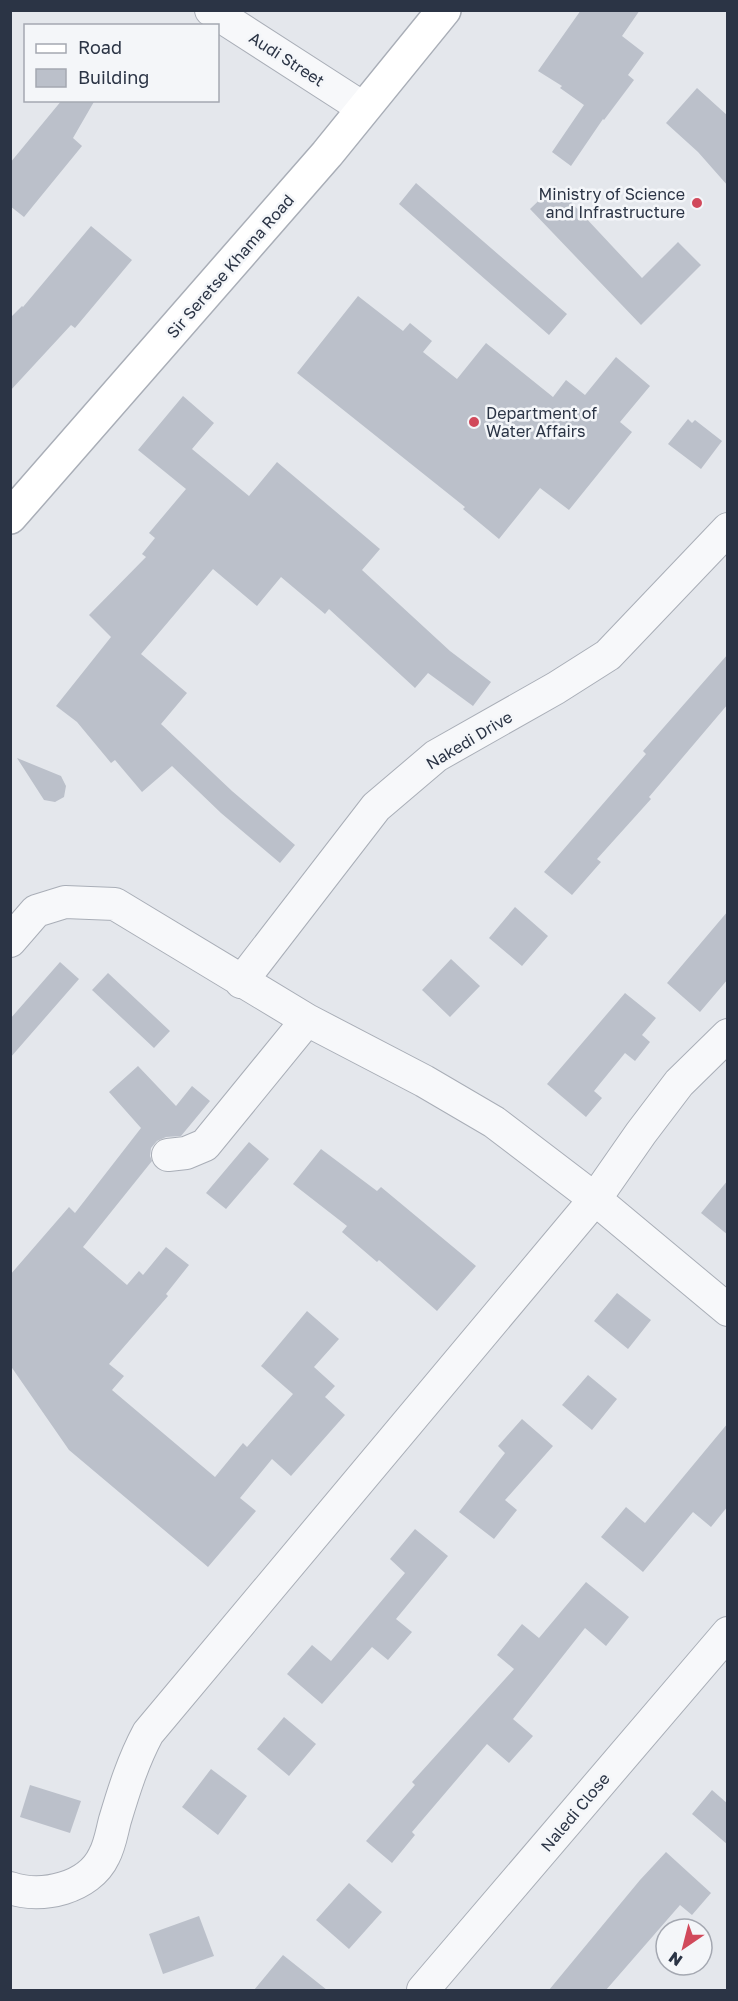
<svg xmlns="http://www.w3.org/2000/svg" width="738" height="2001" font-family="'Golos Text',sans-serif">
<style>
.building{fill:#bbc0ca}
.lines{fill:none;stroke-linecap:round;stroke-linejoin:round}
.street-casing{stroke:#a9aeb7;stroke-width:34}
.secondary-casing{stroke:#a9aeb7;stroke-width:36}
.street{stroke:#f7f8fa;stroke-width:32}
.secondary{stroke:#fff;stroke-width:33}
.poi-dot{fill:#d1495b;stroke:#f4f6f9;stroke-width:2}
.labels{text-anchor:middle;stroke-width:5;stroke-linejoin:round;paint-order:stroke}
.street-label{font-size:16px;fill:#2b3445;stroke:#f4f6f9}
.poi-label{font-size:16px;fill:#2b3445;stroke:#f4f6f9;text-anchor:end}
</style>
<rect width="100%" height="100%" fill="#e4e7ec"/>
<path class="building" d="M 581,10 L 640,10 L 622,36 L 644,53 L 628,75 L 634,80 L 604,120 L 603,119 L 571,166 L 552,152 L 584,105 L 560,88 L 562,86 L 538,71 Z
M 697,88 L 728,116 L 728,186 L 698,152 L 666,123 Z
M 62,100 L 95,100 L 73,138 L 82,146 L 24,217 L 10,206 L 10,163 Z
M 416,183 L 567,314 L 549,335 L 399,204 Z
M 555,185 L 642,278 L 678,242 L 701,265 L 641,325 L 530,209 Z
M 91,226 L 132,260 L 75,328 L 71,325 L 10,391 L 10,318 L 22,306 L 23,307 Z
M 358,296 L 403,331 L 410,323 L 432,341 L 423,352 L 457,379 L 486,343 L 553,397 L 566,380 L 585,395 L 616,357 L 650,386 L 620,422 L 632,432 L 569,510 L 540,488 L 499,539 L 463,509 L 465,507 L 297,373 Z
M 183,396 L 214,423 L 192,449 L 249,496 L 277,462 L 380,549 L 362,570 L 450,651 L 491,682 L 473,706 L 428,673 L 415,688 L 329,609 L 325,614 L 281,577 L 257,606 L 213,569 L 141,654 L 187,693 L 161,724 L 232,791 L 295,845 L 280,863 L 221,813 L 172,766 L 142,792 L 115,760 L 111,763 L 77,722 L 56,706 L 111,637 L 89,615 L 146,557 L 142,554 L 155,538 L 149,533 L 186,489 L 138,450 Z
M 688,419 L 692,423 L 695,420 L 722,441 L 701,469 L 668,444 Z
M 728,654 L 728,704 L 649,797 L 651,799 L 597,859 L 601,862 L 572,895 L 544,872 L 646,754 L 643,751 Z
M 17,758 L 61,776 L 66,786 L 64,797 L 55,802 L 44,800 Z
M 515,907 L 548,936 L 522,966 L 489,938 Z
M 728,911 L 728,979 L 700,1012 L 667,983 Z
M 451,959 L 480,986 L 450,1017 L 422,990 Z
M 60,962 L 79,979 L 10,1058 L 10,1019 Z
M 108,973 L 170,1031 L 154,1048 L 92,990 Z
M 625,993 L 656,1018 L 642,1035 L 650,1042 L 635,1061 L 625,1053 L 594,1091 L 602,1098 L 586,1117 L 547,1084 Z
M 138,1066 L 176,1106 L 192,1086 L 210,1101 L 181,1136 L 166,1137 L 157,1141 L 151,1148 L 150,1156 L 152,1161 L 83,1247 L 127,1285 L 139,1271 L 143,1275 L 166,1247 L 189,1265 L 166,1294 L 168,1296 L 109,1364 L 124,1376 L 112,1390 L 215,1477 L 243,1443 L 247,1447 L 293,1394 L 261,1366 L 307,1311 L 339,1339 L 314,1367 L 335,1386 L 325,1397 L 345,1415 L 291,1476 L 272,1459 L 240,1498 L 256,1511 L 208,1567 L 69,1450 L 10,1365 L 10,1275 L 69,1207 L 75,1213 L 141,1128 L 109,1092 Z
M 249,1142 L 269,1159 L 226,1209 L 206,1193 Z
M 321,1149 L 377,1191 L 381,1187 L 476,1266 L 437,1311 L 379,1260 L 377,1262 L 342,1232 L 347,1226 L 293,1184 Z
M 728,1180 L 728,1235 L 701,1213 Z
M 617,1293 L 651,1320 L 628,1349 L 594,1321 Z
M 588,1375 L 617,1399 L 592,1430 L 562,1405 Z
M 522,1419 L 553,1446 L 505,1500 L 517,1510 L 494,1539 L 459,1512 L 505,1453 L 498,1446 Z
M 728,1423 L 728,1506 L 711,1527 L 693,1512 L 643,1572 L 601,1537 L 626,1507 L 645,1523 Z
M 415,1529 L 448,1556 L 396,1619 L 412,1632 L 388,1660 L 372,1647 L 322,1704 L 287,1674 L 312,1645 L 331,1661 L 405,1573 L 390,1559 Z
M 586,1582 L 629,1617 L 606,1646 L 585,1628 L 513,1719 L 533,1736 L 509,1763 L 487,1744 L 412,1832 L 415,1835 L 392,1863 L 366,1841 L 415,1785 L 412,1782 L 514,1669 L 497,1655 L 522,1624 L 539,1638 Z
M 284,1717 L 316,1744 L 289,1776 L 257,1749 Z
M 211,1769 L 247,1796 L 218,1835 L 182,1807 Z
M 30,1785 L 81,1801 L 70,1833 L 20,1817 Z
M 712,1790 L 728,1804 L 728,1845 L 692,1814 Z
M 666,1852 L 711,1893 L 692,1915 L 680,1905 L 606,1990 L 549,1990 L 640,1880 Z
M 349,1883 L 382,1912 L 349,1949 L 316,1920 Z
M 199,1916 L 214,1956 L 163,1974 L 149,1934 Z
M 283,1955 L 327,1990 L 254,1990 Z"/>
<g class="lines">
<g class="street-casing">
<path id="street" d="M 211,10 L 363,108
M 10,941 L 36,911 L 65,902 L 115,904 L 307,1020 L 424,1081 L 494,1122 L 595,1199 L 728,1310
M 241,982 L 376,807 L 436,756 L 556,688 L 608,655 L 728,529
M 168,1155 L 186,1153 L 205,1145 L 307,1020
M 10,1888 C 42,1899 89,1888 104,1856 C 110,1845 112,1831 115,1820 C 124,1790 133,1761 148,1733 L 595,1199 L 641,1133 L 679,1083 L 728,1035
M 423,1990 L 728,1633"/>
</g>
<g class="secondary-casing">
<path id="secondary" d="M 10,517 L 327,154 L 444,10"/>
</g>
<use href="#street" class="street"/>
<use href="#secondary" class="secondary"/>
</g>
<g class="poi-dot">
<circle cx="697" cy="203" r="6"/>
<circle cx="474" cy="422" r="6"/>
</g>
<g class="labels">
<g class="street-label">
<text transform="translate(287 59) rotate(33)" y="6">Audi Street</text>
<text transform="translate(230 266) rotate(-49)" y="6">Sir Seretse Khama Road</text>
<text transform="translate(469 740) rotate(-31)" y="6">Nakedi Drive</text>
<text transform="translate(575 1812) rotate(-50)" y="6">Naledi Close</text>
</g>
<g class="poi-label">
<text x="685" y="200">Ministry of Science<tspan x="685" dy="18">and Infrastructure</tspan></text>
<text x="486" y="419" text-anchor="start">Department of<tspan x="486" dy="18">Water Affairs</tspan></text>
</g>
</g>
<rect width="738" height="2001" fill="none" stroke="#2b3445" stroke-width="24"/>
<rect x="24" y="24" width="195" height="78" fill="#f4f6f9" stroke="#a4a8b1" stroke-width="1.5"/>
<rect x="36" y="44" width="30" height="9" fill="#ffffff" stroke="#a4a8b1" stroke-width="1.5"/>
<text x="78" y="54" font-size="18" fill="#2b3445">Road</text>
<rect x="36" y="69" width="30" height="18" fill="#bbc0ca" stroke="#a4a8b1" stroke-width="1.5"/>
<text x="78" y="84" font-size="18" fill="#2b3445">Building</text>
<g transform="translate(684 1947) rotate(215)"><circle r="28" fill="#f4f6f9" stroke="#a4a8b1" stroke-width="1.5"/>
<path d="M0-4.5L10 22L0 15L-10 22Z" fill="#d1495b"/>
<text y="-9" font-size="16" font-weight="bold" text-anchor="middle" fill="#2b3445">N</text>
</g>
</svg>
